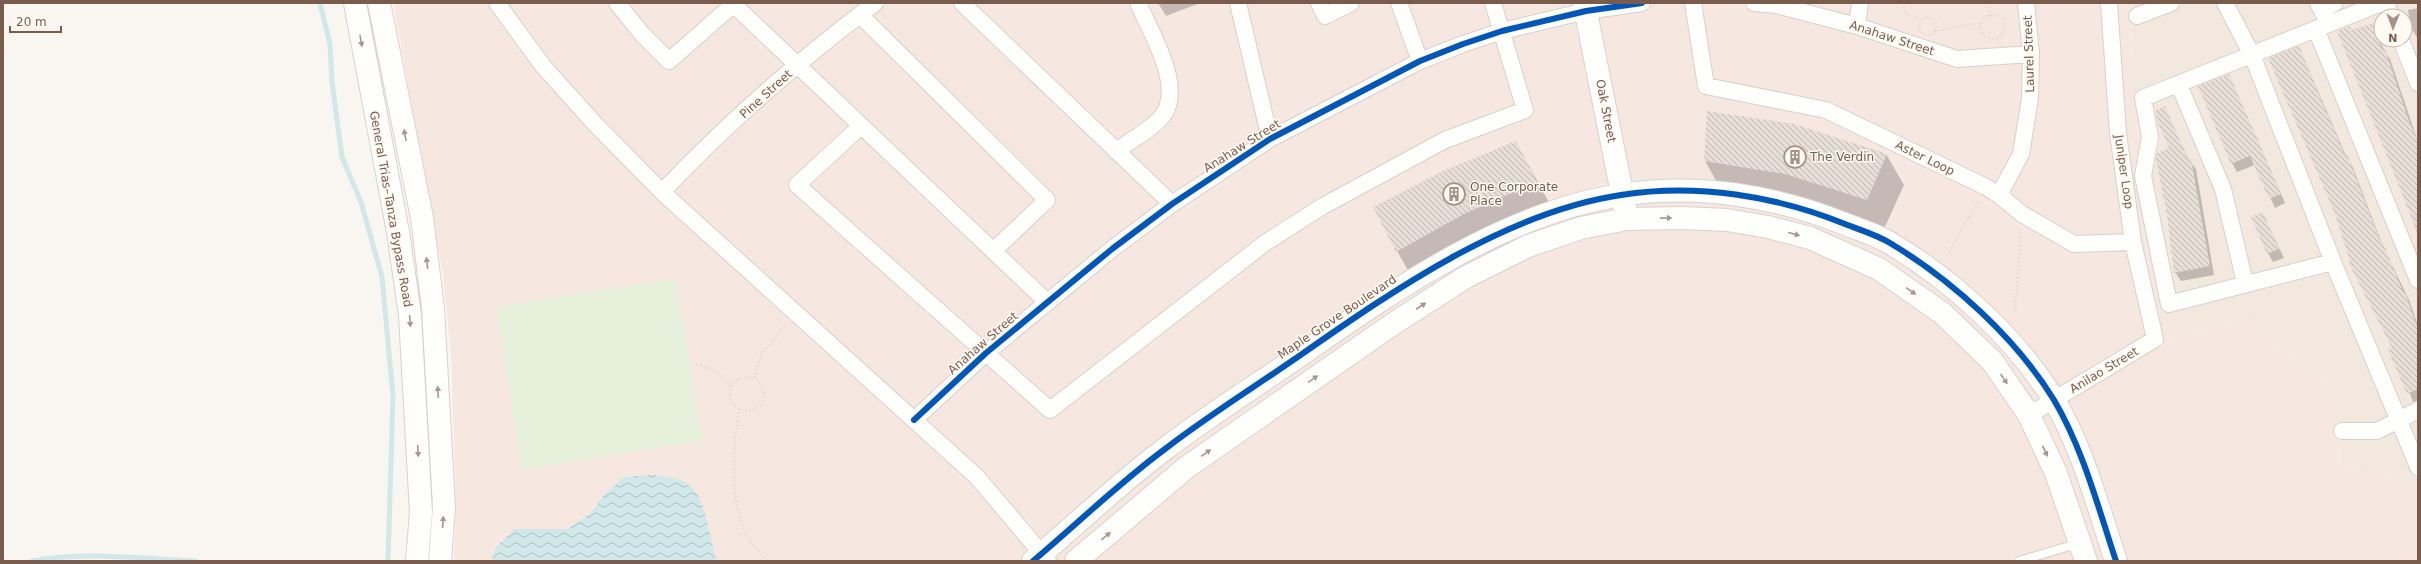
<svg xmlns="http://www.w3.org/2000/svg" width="2421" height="564" font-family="'DejaVu Sans',sans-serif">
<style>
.residential{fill:#f2e8de;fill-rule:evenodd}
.commercial{fill:#f6e8e1}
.green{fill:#e7f0db}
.water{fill:url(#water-waves)}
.shadow{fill:#0003}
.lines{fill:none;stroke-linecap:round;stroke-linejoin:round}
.stream{stroke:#d0e8ea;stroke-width:5}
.building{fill:url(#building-back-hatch)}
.lane-casing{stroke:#d7d1cb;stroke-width:10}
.street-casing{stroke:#d7d1cb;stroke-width:18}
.secondary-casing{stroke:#d9d2cb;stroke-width:24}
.path{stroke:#dcd5d0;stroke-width:2.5;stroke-dasharray:1 3;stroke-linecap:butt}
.lane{stroke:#fefefd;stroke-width:8}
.street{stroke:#fefefd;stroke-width:16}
.secondary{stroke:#fefefd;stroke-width:22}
.cycleway-casing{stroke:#fffaf3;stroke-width:8}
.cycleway{stroke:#0057b8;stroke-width:6}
.oneway{fill:#a8958b}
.labels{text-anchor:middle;stroke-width:3;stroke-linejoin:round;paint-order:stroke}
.street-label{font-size:12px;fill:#7a5c4d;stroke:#fffaf3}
.poi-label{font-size:12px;fill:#7a5c4d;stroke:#fffaf3;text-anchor:start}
</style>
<defs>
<pattern id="water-waves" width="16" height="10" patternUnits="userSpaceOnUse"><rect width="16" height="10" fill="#d0e8ea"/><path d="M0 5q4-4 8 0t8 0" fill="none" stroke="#aebfc0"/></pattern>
<pattern id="building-back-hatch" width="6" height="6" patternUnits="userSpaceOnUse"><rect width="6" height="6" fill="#e6ded7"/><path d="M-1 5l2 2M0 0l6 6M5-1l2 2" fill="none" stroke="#bfb7b1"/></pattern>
</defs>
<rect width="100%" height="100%" fill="#f9f5f0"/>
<path class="residential" d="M 2134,3 L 2418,3 L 2418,482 L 2413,490 L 2382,473 L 2341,469 L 2339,425 L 2300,374 L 2294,357 L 2271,347 L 2257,318 L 2169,342 L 2136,173 L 2141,142 L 2130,81 ZM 2381,16 L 2405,16 L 2405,40 L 2381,40 Z"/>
<path class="commercial" d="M 393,3 L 2134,3 L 2130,81 L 2141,142 L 2136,173 L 2169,342 L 2257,318 L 2271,347 L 2294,357 L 2300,374 L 2329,381 L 2339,425 L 2341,469 L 2382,473 L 2413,490 L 2418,482 L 2418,561 L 454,561 L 456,501 L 451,355 L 443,274 Z"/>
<path class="green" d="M 676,278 L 703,441 L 522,470 L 496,307 Z"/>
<path class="water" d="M 655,475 C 663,477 677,478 685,482 C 708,495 708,538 717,561 L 491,561 L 496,547 L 515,529 L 567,529 L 590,514 L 605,494 L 624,477 Z"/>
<path class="shadow" d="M 1158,3 L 1200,3 L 1166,16 Z
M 2418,8 L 2418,39 L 2411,28 L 2408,10 Z
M 2373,24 L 2384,50 L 2390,59 L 2418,142 L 2418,235 L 2381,135 L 2351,31 Z
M 2299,47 L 2346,156 L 2352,165 L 2382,244 L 2410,302 L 2418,326 L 2418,400 L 2413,402 L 2393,349 L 2352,261 Z
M 2229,75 L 2285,203 L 2275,208 L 2255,165 L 2237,172 L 2232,163 Z
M 2164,108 L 2189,160 L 2196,169 L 2214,275 L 2181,281 L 2175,272 L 2170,149 Z
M 1516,142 L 1557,217 L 1417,286 L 1397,251 Z
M 1886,154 L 1904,185 L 1884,229 L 1722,191 L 1705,161 Z
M 2262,213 L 2284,258 L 2273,262 L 2268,253 Z"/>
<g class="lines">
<path class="stream" d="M 320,3 L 330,44 L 332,82 L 342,157 L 361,202 L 382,277 L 393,396 L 388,561
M 32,561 C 87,551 141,559 196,561"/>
</g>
<path class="building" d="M 2374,23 L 2382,50 L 2385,49 L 2409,121 L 2418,141 L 2418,234 L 2337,31 L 2350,26 L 2351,30 Z
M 2299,46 L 2326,111 L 2345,155 L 2347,154 L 2381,243 L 2383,242 L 2403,292 L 2405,292 L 2418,329 L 2418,389 L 2407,394 L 2388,350 L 2392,348 L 2348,262 L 2350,261 L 2335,214 L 2268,58 Z
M 2229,74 L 2281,194 L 2269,199 L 2250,156 L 2231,164 L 2198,86 Z
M 2165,106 L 2188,159 L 2191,159 L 2210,266 L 2174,273 L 2167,215 L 2156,160 L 2157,153 L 2169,148 L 2157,121 L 2155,111 Z
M 1707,111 L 1794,124 L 1887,154 L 1867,200 L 1785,174 L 1704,161 Z
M 1516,141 L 1537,182 L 1464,214 L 1396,252 L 1373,207 L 1443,171 Z
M 2263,212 L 2279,249 L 2267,254 L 2251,217 Z"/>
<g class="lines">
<g class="lane-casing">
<path id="lane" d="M 2019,561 L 2080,543"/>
</g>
<g class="street-casing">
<path id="street" d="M 497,3 L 543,66 L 596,125 L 662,192 L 977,477 L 1048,561
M 617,3 L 642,34 L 669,61 L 735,3
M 732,3 L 1047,302
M 962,3 L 1172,204
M 1238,3 L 1270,139
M 1319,3 L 1325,16 L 1351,3
M 1399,3 L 1420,61
M 1693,3 L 1706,86 L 1826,110 L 1986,187 L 1999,195 L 2022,214 L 2074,244 L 2133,242
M 1754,3 L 1776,5 L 1857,26 L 1957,59 L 2031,54
M 2225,3 L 2252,55 L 2333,262 L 2418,467
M 2318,3 L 2329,24
M 2386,3 L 2391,16
M 2322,10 L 2335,3
M 860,15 L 1047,200 L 993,251
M 2137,16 L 2171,3
M 1857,26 L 1860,3
M 2316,29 L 2418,280
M 2401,40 L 2418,83
M 2179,85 L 2223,189 L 2245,283
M 861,126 L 797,185 L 1050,410 L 1265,243 L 1323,206 L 1445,140 L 1525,110 L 1493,3
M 1116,151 C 1130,141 1147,132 1159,120 C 1188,92 1151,33 1138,3
M 662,192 C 726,124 801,59 875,3
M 1999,195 L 2021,154 L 2030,98 L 2031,54 L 2026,3
M 2333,262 L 2169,304 L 2143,176 L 2150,137 L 2143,98 L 2381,3
M 2029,415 L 2155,339 L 2133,242 L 2118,133 L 2109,3
M 914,420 L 986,353 L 1112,249 L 1172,204 L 1270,139 L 1420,61 L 1463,44 L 1502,31 L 1586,11 L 1642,3
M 2342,431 L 2377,431 L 2418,410"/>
</g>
<g class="secondary-casing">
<path id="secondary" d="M 355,3 L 398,232 L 410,315 L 421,513 L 417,561
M 379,3 L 422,218 L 433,308 L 444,507 L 440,561
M 1584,3 L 1625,208
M 1033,561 C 1077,524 1119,483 1165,449 C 1209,415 1256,386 1302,354 C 1395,289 1507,212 1621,195 C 1697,183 1776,196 1845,224 C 1860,230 1877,235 1890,243 C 1952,280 2016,338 2054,400 C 2083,449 2098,507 2116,561
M 1076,561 L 1187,467 L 1393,324 L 1466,277 L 1528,246 L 1581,228 L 1627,219 L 1682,218 L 1727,220 L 1768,227 L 1810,238 L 1879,269 L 1942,313 L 1992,361 L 2029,415 L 2056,473 L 2086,561"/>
</g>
<path class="path" d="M 1902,3 L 1907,15 L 1923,19
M 1989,3 L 1989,16
M1981 27a12 12 0 1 1 24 0a12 12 0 1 1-24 0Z
M1919 26a9 9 0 1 1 18 0a9 9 0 1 1-18 0Z
M 1935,31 L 1973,24 L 1981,24
M 1949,252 L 1979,200
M 2015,310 L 2021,231
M 696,365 C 712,368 722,373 731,387
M730 394a17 17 0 1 1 34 0a17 17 0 1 1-34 0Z
M 755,378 L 760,356 L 786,324
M 739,409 C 733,448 729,500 747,537 C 752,545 761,554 767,561"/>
<use href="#lane" class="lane"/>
<use href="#street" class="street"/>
<use href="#secondary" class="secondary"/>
<g class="cycleway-casing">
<path id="cycleway" d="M 914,420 L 986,353 L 1112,249 L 1172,204 L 1270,139 L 1420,61 L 1463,44 L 1502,31 L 1586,11 L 1642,3
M 1033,561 C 1077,524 1119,483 1165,449 C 1209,415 1256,386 1302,354 C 1395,289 1507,212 1621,195 C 1697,183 1776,196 1845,224 C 1860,230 1877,235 1890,243 C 1952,280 2016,338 2054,400 C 2083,449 2098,507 2116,561"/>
</g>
<use href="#cycleway" class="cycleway"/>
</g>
<defs><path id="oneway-solid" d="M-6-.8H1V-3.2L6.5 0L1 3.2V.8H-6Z"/></defs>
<g class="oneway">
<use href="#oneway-solid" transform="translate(361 41) rotate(80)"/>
<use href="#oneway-solid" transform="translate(405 135) rotate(-101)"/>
<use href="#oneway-solid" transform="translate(1666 218) rotate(-1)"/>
<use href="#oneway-solid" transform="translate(1794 234) rotate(15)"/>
<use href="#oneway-solid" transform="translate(427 263) rotate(-97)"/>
<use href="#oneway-solid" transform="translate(1911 291) rotate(35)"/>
<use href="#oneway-solid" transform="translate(1421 306) rotate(-33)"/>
<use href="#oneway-solid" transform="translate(410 321) rotate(86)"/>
<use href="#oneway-solid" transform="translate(1313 379) rotate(-35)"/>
<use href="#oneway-solid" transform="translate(2004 379) rotate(56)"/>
<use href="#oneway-solid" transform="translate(438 392) rotate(-93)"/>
<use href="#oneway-solid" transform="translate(418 451) rotate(87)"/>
<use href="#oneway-solid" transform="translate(2045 451) rotate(65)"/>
<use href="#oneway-solid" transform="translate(1206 453) rotate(-35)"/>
<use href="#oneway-solid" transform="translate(443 522) rotate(-86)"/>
<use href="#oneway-solid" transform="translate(1106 536) rotate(-40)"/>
</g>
<defs>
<g id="building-ring" transform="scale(1.15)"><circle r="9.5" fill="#fffaf3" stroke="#a69286" stroke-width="1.5"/><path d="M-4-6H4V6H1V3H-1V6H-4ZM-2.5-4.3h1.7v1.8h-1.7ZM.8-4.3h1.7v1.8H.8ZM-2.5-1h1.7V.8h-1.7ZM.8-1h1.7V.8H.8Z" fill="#a69286"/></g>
</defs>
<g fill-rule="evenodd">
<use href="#building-ring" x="1795" y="157"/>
<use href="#building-ring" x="1454" y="194"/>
</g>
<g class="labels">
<g class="street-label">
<text transform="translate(1892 38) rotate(18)" y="4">Anahaw Street</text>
<text transform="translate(2029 54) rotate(-92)" y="4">Laurel Street</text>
<text transform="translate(766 94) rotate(-42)" y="4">Pine Street</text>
<text transform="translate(1606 111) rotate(79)" y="4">Oak Street</text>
<text transform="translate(1242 146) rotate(-32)" y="4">Anahaw Street</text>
<text transform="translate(1925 158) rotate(26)" y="4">Aster Loop</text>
<text transform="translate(2124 172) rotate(82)" y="4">Juniper Loop</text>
<text transform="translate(391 209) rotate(80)" y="4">General Trias–Tanza Bypass Road</text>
<text transform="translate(1337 317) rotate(-34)" y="4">Maple Grove Boulevard</text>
<text transform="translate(983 343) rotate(-41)" y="4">Anahaw Street</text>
<text transform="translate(2104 370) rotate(-31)" y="4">Anilao Street</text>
</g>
<g class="poi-label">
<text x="1810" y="161">The Verdin</text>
<text x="1470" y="191">One Corporate<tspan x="1470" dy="14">Place</tspan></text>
</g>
</g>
<rect width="2421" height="564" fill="none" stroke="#7a5c4d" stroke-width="8"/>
<g transform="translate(2393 28) rotate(181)"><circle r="19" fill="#fffaf3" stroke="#cabbb1"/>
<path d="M0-3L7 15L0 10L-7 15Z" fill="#a69286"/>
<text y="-6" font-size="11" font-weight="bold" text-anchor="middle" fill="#7a5c4d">N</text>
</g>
<path d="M10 26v6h51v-6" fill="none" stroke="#7a5c4d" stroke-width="2"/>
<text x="16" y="26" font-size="12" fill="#7a5c4d" stroke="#fffaf3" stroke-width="3" paint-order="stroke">20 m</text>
</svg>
